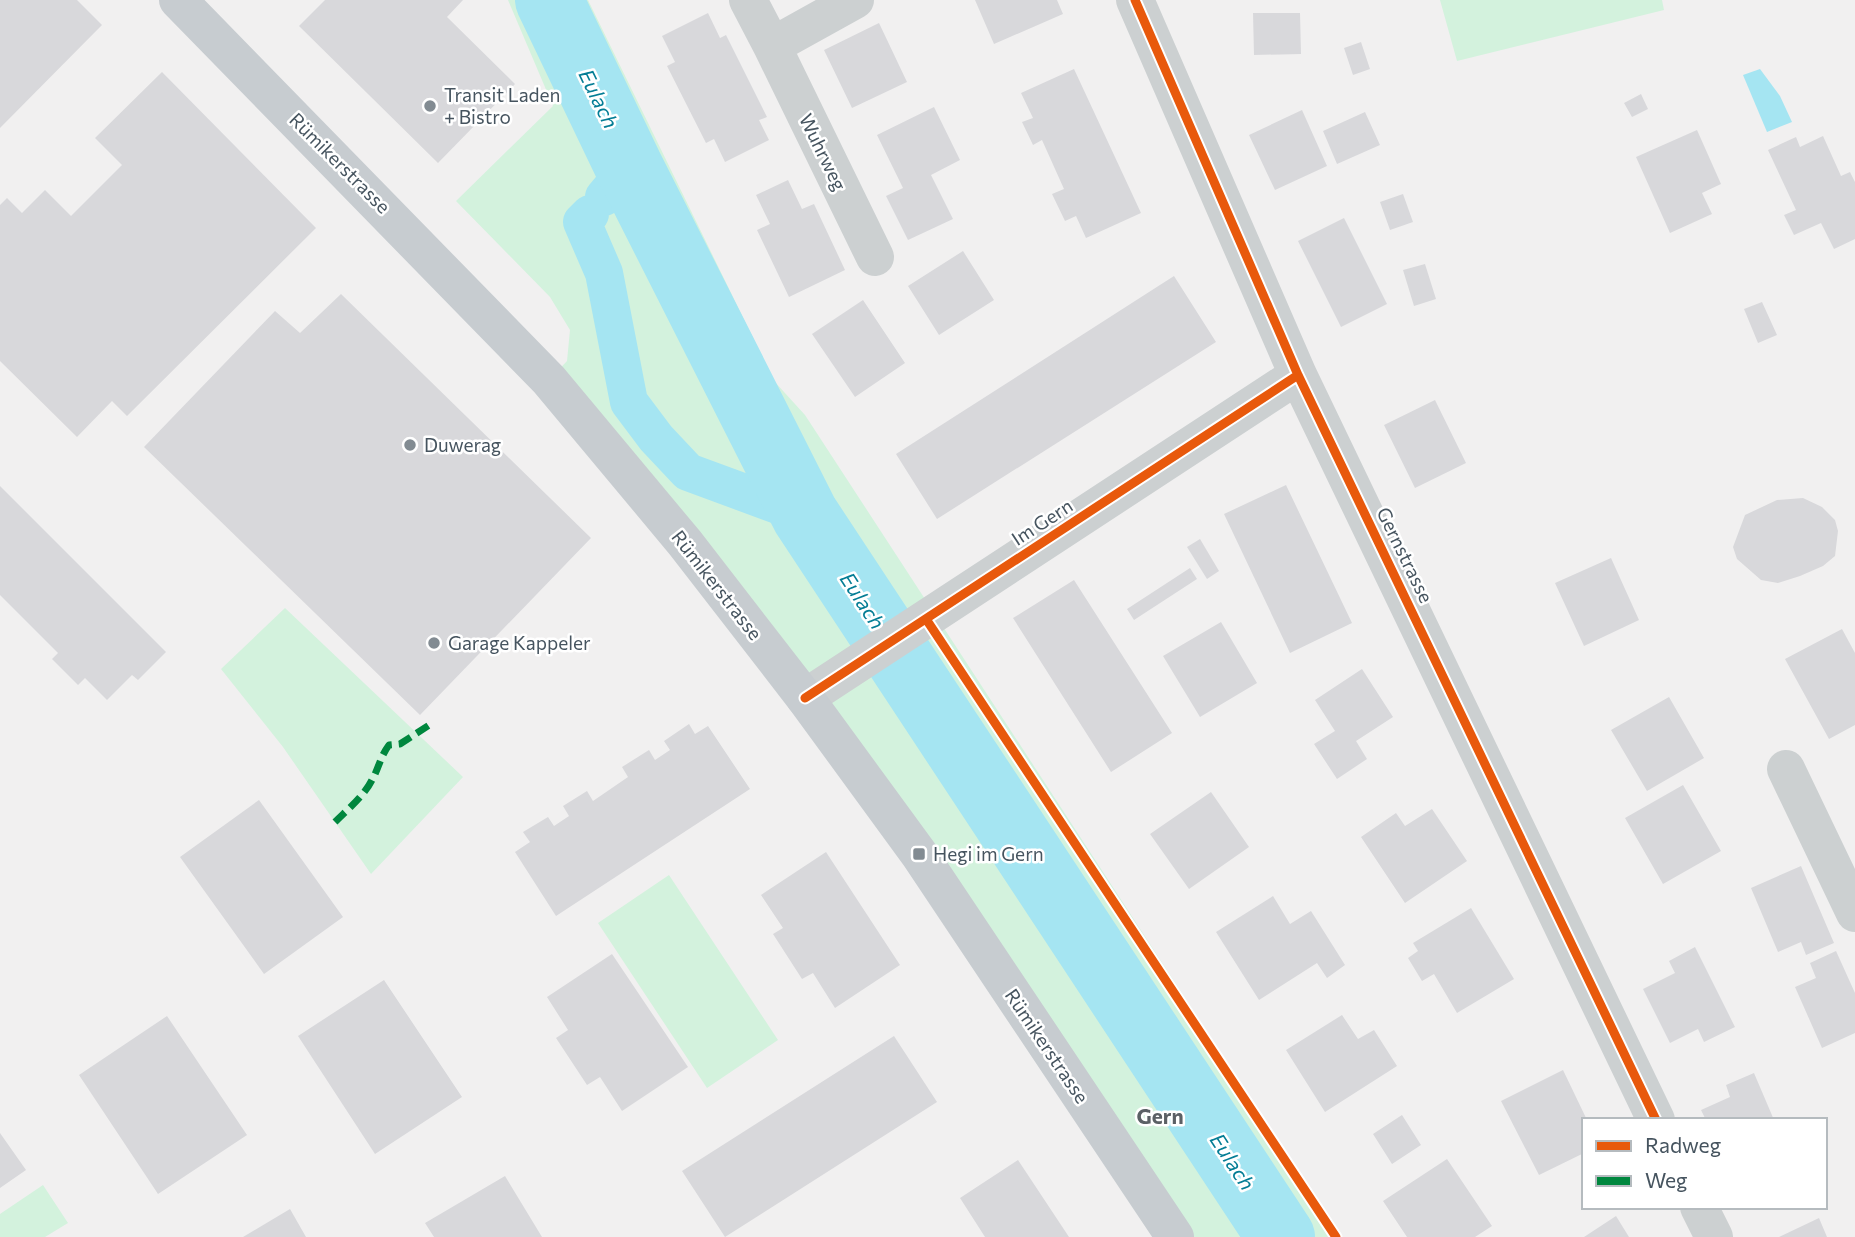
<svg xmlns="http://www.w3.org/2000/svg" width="1855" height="1237" font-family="Commissioner,sans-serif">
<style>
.green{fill:#d3f2dd}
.water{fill:#a5e5f2}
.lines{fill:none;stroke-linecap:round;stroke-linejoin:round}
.canal{stroke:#a5e5f2;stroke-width:38}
.river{stroke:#a5e5f2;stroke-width:68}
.building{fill:#d8d8db}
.minor{stroke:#ccd0d1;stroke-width:38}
.major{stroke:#c7ccd0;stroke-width:38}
.quiet{stroke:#00873e;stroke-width:7;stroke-dasharray:14 7;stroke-linecap:butt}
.cycleway-casing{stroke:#fff;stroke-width:13}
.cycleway{stroke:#e8590c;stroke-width:9}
.poi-dot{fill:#828b92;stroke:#fff;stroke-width:2.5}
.labels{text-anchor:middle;stroke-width:5;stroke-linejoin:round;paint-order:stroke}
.poi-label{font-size:19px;fill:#46545f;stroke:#fff;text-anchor:start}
.street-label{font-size:19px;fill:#46545f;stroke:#fff}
.water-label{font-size:21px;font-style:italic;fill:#047d95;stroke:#fff}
.neighbourhood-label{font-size:21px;font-weight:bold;fill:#5b6065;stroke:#fff}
</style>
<rect width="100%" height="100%" fill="#f1f0f0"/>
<path class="green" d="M 508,0 L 588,0 L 774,381 L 805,415 L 1341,1237 L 1175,1237 L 1055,1060 L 549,380 L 567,361 L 570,330 L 550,297 L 456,201 L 553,106 Z
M 1440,0 L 1662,0 L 1664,10 L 1457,61 Z
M 285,608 L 463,777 L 371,874 L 283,747 L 221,669 Z
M 669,875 L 778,1040 L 707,1088 L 598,923 Z
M 43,1185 L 68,1223 L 45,1237 L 0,1237 L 0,1214 Z"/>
<path class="water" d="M 1760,69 L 1780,96 L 1792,122 L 1767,132 L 1743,75 Z"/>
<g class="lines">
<path class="canal" d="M 604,197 L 629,167
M 590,214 L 582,222 L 604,273 L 629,402 L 656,438 L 688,472 L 805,515"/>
<path class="river" d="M 549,0 L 629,167 L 805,515 L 1281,1237"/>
</g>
<path class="building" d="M 0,0 L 77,0 L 102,25 L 0,128 Z
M 325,0 L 463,0 L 447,17 L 515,84 L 438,163 L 299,26 Z
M 975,0 L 1057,0 L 1063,14 L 994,44 Z
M 708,13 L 720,38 L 726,35 L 767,117 L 759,120 L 769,140 L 725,162 L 714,139 L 706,143 L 667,66 L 675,62 L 662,36 Z
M 1253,13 L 1300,13 L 1301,54 L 1254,55 Z
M 879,23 L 907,82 L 852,108 L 824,50 Z
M 1361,42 L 1370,69 L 1353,75 L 1344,48 Z
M 1074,69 L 1141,213 L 1086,238 L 1076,216 L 1065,221 L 1052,194 L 1064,189 L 1042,140 L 1033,145 L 1022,122 L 1033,118 L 1021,93 Z
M 162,72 L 316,228 L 127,416 L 112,401 L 77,437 L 0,361 L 0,205 L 7,198 L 22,213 L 45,190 L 71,216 L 122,165 L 95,138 Z
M 1641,94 L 1648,109 L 1632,117 L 1624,103 Z
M 934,107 L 960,160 L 931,175 L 953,219 L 908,240 L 886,196 L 903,188 L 877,135 Z
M 1302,110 L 1327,166 L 1275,190 L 1249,135 Z
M 1365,112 L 1380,145 L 1337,164 L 1323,131 Z
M 1697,130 L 1721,184 L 1702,193 L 1712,214 L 1670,233 L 1636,157 Z
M 1823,136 L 1841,176 L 1850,172 L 1855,182 L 1855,239 L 1834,249 L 1821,223 L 1794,235 L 1784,215 L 1796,210 L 1768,150 L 1796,137 L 1800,147 Z
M 788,180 L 802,209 L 814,204 L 845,270 L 789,297 L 757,230 L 770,224 L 756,195 Z
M 1403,194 L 1413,222 L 1390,230 L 1380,202 Z
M 1344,218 L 1387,304 L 1341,327 L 1298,241 Z
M 963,251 L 994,300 L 939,335 L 908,286 Z
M 1425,264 L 1436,299 L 1414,306 L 1403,270 Z
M 1174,276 L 1216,342 L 937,519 L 896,454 Z
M 341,294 L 591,538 L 420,715 L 144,447 L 275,311 L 300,333 Z
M 863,300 L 905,363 L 855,397 L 812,334 Z
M 1762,302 L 1777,335 L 1758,343 L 1744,309 Z
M 1435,400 L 1466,463 L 1415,488 L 1384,425 Z
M 1286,485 L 1352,623 L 1290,653 L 1224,514 Z
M 0,486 L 166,652 L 138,680 L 132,675 L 107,700 L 85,678 L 78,685 L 52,659 L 58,653 L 0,595 Z
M 1803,498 L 1822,507 L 1835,520 L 1838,531 L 1835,556 L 1823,566 L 1800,576 L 1778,583 L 1761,580 L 1737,559 L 1733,547 L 1745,515 L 1777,500 Z
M 1200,539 L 1219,571 L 1207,579 L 1187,547 Z
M 1611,558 L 1639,620 L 1584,646 L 1555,583 Z
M 1190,568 L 1197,579 L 1134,620 L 1127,609 Z
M 1074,580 L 1172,733 L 1111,772 L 1013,618 Z
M 1221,622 L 1257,683 L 1200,717 L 1163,656 Z
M 1842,629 L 1855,653 L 1855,725 L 1829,739 L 1785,659 Z
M 1362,669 L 1393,717 L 1356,741 L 1367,759 L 1337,779 L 1314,744 L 1335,731 L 1315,700 Z
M 1669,697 L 1704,758 L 1647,791 L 1611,730 Z
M 689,724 L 695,734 L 708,726 L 750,789 L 556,916 L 515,852 L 530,842 L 523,832 L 548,817 L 554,826 L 569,816 L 563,806 L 587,791 L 593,801 L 628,777 L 622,767 L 649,750 L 655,760 L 670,750 L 664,741 Z
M 1683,785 L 1721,851 L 1663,884 L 1625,818 Z
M 1211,792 L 1249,847 L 1189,889 L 1150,834 Z
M 259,800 L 343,917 L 264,974 L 180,857 Z
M 1432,809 L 1467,861 L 1405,903 L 1361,837 L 1396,813 L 1405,826 Z
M 826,852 L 900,965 L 835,1008 L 813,973 L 802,979 L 773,934 L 783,928 L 761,895 Z
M 1801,866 L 1834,943 L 1806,955 L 1801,942 L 1778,952 L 1751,888 Z
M 1273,896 L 1290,924 L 1311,911 L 1345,965 L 1327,978 L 1317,963 L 1259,1000 L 1216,932 Z
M 1471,908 L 1514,979 L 1457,1013 L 1434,974 L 1422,981 L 1408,958 L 1418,951 L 1413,943 Z
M 1695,947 L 1735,1027 L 1704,1042 L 1698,1029 L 1670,1043 L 1643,989 L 1675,973 L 1669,961 Z
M 1836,951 L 1855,993 L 1855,1033 L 1822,1048 L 1795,987 L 1816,978 L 1810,963 Z
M 612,954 L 688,1067 L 622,1111 L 600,1077 L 587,1085 L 556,1038 L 568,1030 L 547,997 Z
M 384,980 L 462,1097 L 375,1154 L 298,1036 Z
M 1342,1015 L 1358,1039 L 1374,1030 L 1397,1066 L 1325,1112 L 1286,1050 Z
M 167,1016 L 247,1135 L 158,1194 L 79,1075 Z
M 894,1036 L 937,1102 L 725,1237 L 682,1171 Z
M 1563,1070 L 1587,1120 L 1584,1120 L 1584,1153 L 1539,1175 L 1501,1101 Z
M 1754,1073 L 1774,1120 L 1706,1120 L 1701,1110 L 1730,1097 L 1726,1085 Z
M 1402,1115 L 1421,1145 L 1392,1164 L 1373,1134 Z
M 0,1133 L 26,1170 L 0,1188 Z
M 1447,1159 L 1492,1226 L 1475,1237 L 1407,1237 L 1383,1201 Z
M 1018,1160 L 1069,1237 L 985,1237 L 960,1198 Z
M 505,1176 L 542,1237 L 434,1237 L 425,1223 Z
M 290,1209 L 306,1237 L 243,1237 Z
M 1616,1216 L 1629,1237 L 1584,1237 Z
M 1819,1218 L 1827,1237 L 1779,1237 Z"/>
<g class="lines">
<path class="minor" d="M 748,0 L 772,46 L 855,0
M 1135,0 L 1298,375 L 1656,1120
M 772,46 L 875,257
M 805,698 L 1298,375
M 1786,769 L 1855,913
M 1699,1207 L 1714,1237"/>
<path class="major" d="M 178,0 L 549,380 L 685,543 L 805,698 L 919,854 L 1175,1237"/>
<path class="quiet" d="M 335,822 C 348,809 364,796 372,780 C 379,768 380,757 389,745 L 400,744 L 434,722"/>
<g class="cycleway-casing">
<path id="cycleway" d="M 1135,0 L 1298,375 L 1656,1120
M 926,619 L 1336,1237
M 805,698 L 1298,375"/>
</g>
<use href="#cycleway" class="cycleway"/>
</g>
<g class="poi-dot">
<circle cx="430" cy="106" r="7"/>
<circle cx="410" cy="445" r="7"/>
<circle cx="434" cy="643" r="7"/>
<rect x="912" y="847" width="14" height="14" rx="3.5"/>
</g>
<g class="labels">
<g class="poi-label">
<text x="444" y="102">Transit Laden<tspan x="444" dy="22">+ Bistro</tspan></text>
<text x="424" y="452">Duwerag</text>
<text x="448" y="650">Garage Kappeler</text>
<text x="933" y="861">Hegi im Gern</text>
</g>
<g class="street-label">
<text transform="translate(823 152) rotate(64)" y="7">Wuhrweg</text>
<text transform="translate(340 163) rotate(45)" y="7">Rümikerstrasse</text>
<text transform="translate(1042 522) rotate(-33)" y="7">Im Gern</text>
<text transform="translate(1405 555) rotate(64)" y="7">Gernstrasse</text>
<text transform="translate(717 585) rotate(52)" y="7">Rümikerstrasse</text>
<text transform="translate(1047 1046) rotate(56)" y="7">Rümikerstrasse</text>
</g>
<g class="water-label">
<text transform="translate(598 99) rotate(64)" y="7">Eulach</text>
<text transform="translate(862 601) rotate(57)" y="7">Eulach</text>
<text transform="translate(1232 1162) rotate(57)" y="7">Eulach</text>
</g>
<g class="neighbourhood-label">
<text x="1160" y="1124">Gern</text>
</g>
</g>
<rect x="1582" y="1118" width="245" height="91" fill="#ffffff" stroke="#b5bbbf" stroke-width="2"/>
<rect x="1596" y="1141" width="35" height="10" fill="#e8590c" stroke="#b5bbbf" stroke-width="2"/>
<text x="1645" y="1153" font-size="21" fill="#46545f">Radweg</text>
<rect x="1596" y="1176" width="35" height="10" fill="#00873e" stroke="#b5bbbf" stroke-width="2"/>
<text x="1645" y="1188" font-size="21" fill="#46545f">Weg</text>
</svg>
